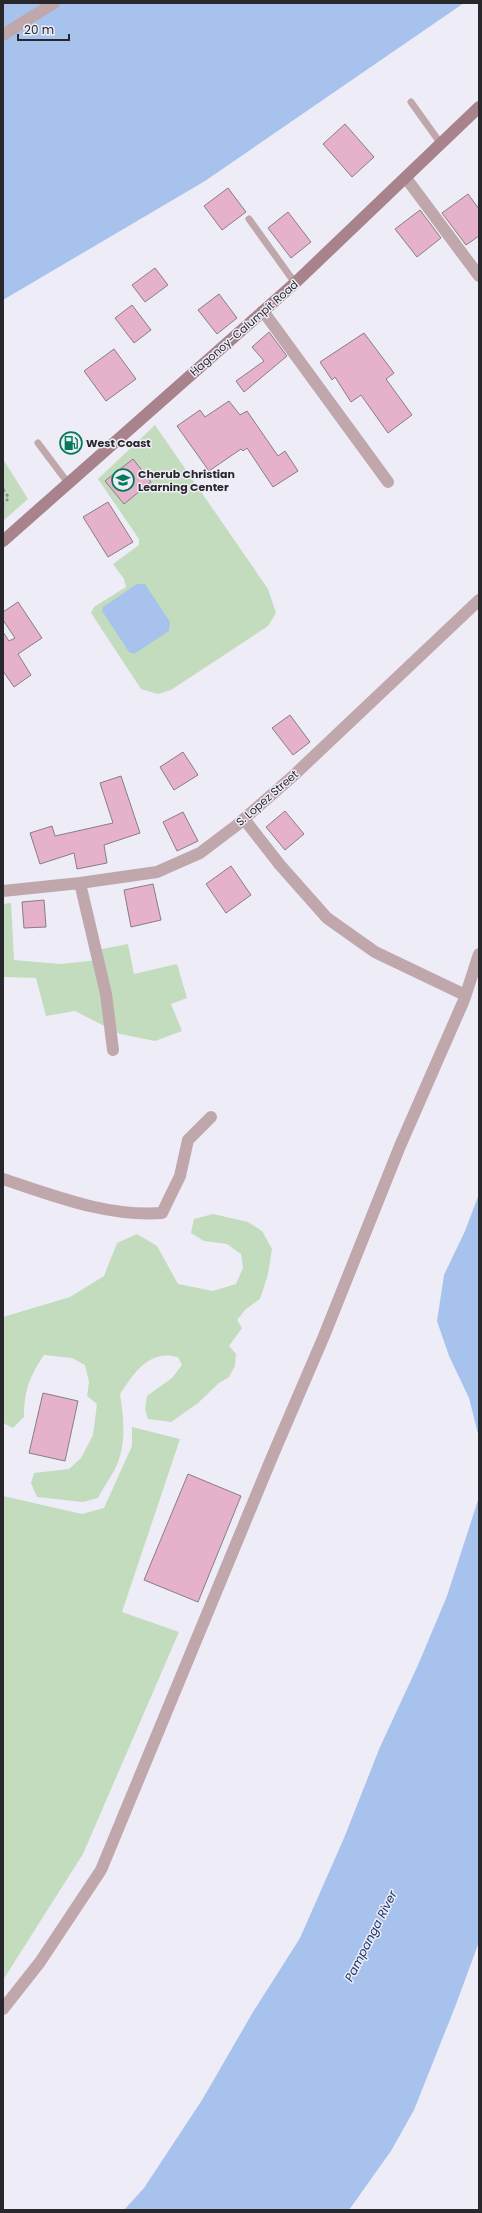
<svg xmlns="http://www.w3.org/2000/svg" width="482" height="2213" font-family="Poppins,sans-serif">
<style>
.green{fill:#c2dcbd}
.water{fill:#a8c2ee}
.building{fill:#e6b1ca;stroke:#887e82}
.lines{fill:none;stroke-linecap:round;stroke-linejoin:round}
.path{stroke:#919198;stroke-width:2.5;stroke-dasharray:3 3;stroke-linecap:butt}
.service{stroke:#c0a7ac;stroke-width:7}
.minor{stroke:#c0a7ac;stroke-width:12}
.secondary{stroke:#a8838c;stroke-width:12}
.labels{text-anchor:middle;stroke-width:3;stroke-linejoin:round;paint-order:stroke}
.street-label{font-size:11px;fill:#28282c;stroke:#eeedf7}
.poi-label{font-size:11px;font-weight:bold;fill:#28282c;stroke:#eeedf7;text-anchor:start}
.water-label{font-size:12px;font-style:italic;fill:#17356a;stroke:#eeedf7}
</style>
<rect width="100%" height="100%" fill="#eeedf7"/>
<path class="green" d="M 155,425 L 268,589 L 276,613 L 268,626 L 171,690 L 158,694 L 141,689 L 91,613 L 94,607 L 126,587 L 124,579 L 113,564 L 139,545 L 139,539 L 98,479 Z
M 3,459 L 28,499 L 3,521 Z
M 11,903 L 14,960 L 61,964 L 97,960 L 97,950 L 128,944 L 134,974 L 177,964 L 187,998 L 171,1004 L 182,1031 L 155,1041 L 120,1034 L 75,1011 L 46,1016 L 36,978 L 3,977 L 3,904 Z
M 213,1214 L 248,1222 L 262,1231 L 272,1249 L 268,1274 L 260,1299 L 246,1309 L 237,1320 L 242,1328 L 229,1346 L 236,1354 L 235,1366 L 229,1377 L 219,1383 L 198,1403 L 171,1422 L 148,1419 L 145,1409 L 147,1396 L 172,1378 L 182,1365 L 178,1357 C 149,1349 134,1373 120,1394 C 124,1419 127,1447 114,1471 C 109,1480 103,1488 98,1498 L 83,1502 L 37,1497 L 31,1483 L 34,1473 L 69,1469 L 81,1458 L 93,1435 L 97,1404 L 87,1396 L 89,1382 L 85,1365 L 72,1358 L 44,1355 C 30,1376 24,1390 24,1417 L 13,1428 L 3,1423 L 3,1317 L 70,1297 L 104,1276 L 117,1243 L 137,1234 L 157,1246 L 178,1284 L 213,1291 L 236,1284 L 243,1268 L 241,1254 L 227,1244 L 204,1241 L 191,1233 L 194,1219 Z
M 132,1427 L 180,1439 L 122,1612 L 179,1632 L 83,1854 L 3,1980 L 3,1496 L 82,1514 L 104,1508 L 132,1446 Z"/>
<path class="water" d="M 3,3 L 464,3 L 205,181 L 3,300 Z
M 137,584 L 145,584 L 170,622 L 169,631 L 134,654 L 129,652 L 102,611 L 103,607 Z
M 479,1194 L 479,1438 L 469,1398 L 449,1356 L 437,1321 L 444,1275 L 465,1231 Z
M 479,1497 L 479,1942 L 455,2007 L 414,2110 L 391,2151 L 349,2210 L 124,2210 L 144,2188 L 202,2100 L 253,2012 L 300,1938 L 344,1838 L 380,1747 L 418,1665 L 447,1596 Z"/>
<path class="building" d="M 345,124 L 374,157 L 352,177 L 323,144 Z
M 228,188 L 246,212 L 222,230 L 204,206 Z
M 468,194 L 479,209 L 479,236 L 466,245 L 442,213 Z
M 420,210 L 441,238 L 417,257 L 395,229 Z
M 288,212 L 311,242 L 291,258 L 268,228 Z
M 155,268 L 168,285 L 145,302 L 132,285 Z
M 219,294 L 237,318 L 217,334 L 198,310 Z
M 132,305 L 151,330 L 134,343 L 115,318 Z
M 269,332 L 287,356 L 244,392 L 236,381 L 264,361 L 252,347 Z
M 364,333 L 394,373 L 386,379 L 412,415 L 388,433 L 361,395 L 351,402 L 335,377 L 332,380 L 320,362 Z
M 114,349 L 136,379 L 106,401 L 84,371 Z
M 229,401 L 240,415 L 247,411 L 278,456 L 285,451 L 298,471 L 273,487 L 247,448 L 243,451 L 241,449 L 209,471 L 177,426 L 200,410 L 205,417 Z
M 133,459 L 151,482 L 124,504 L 105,481 Z
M 108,502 L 133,542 L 108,557 L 83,517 Z
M 18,602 L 42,638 L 18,654 L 31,675 L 14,687 L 3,671 L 3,632 L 9,641 L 15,638 L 3,620 L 3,612 Z
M 290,715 L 310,742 L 293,755 L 272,728 Z
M 183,752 L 198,775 L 174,790 L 160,767 Z
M 121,776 L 140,833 L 104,845 L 107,863 L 77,869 L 74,853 L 40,864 L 30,833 L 52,826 L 55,836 L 113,823 L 100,783 Z
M 285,811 L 304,834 L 285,850 L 266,827 Z
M 183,812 L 198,841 L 177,851 L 163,822 Z
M 231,866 L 251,895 L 226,913 L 206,884 Z
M 153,884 L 161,920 L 131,927 L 124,890 Z
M 44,900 L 46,927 L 24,928 L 22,902 Z
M 43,1393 L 78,1401 L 65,1461 L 29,1453 Z
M 188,1474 L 241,1496 L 198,1602 L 144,1580 Z"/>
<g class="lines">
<path class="path" d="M 3,489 L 9,498 L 3,504"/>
<path class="service" d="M 411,102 L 441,144
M 249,219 L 295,283
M 38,443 L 68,483"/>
<path class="minor" d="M 3,35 L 54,3
M 406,178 L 479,276
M 263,311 L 388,482
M 244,819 L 280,865 L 327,918 L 375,952 L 465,995
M 80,883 L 106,994 L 113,1050
M 3,891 L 80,883 L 157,872 L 200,853 L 237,825 L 293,776 L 479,600
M 3,1179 C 55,1196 107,1217 162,1213 L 180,1176 L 188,1140 L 211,1117
M 3,2009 L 40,1962 L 101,1870 L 272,1457 L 324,1336 L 400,1146 L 464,1000 L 479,954"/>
<path class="secondary" d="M 3,541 L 295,283 L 479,107"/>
</g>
<defs>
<g id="fuel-ring" transform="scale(1.15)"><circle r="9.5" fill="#eeedf7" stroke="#037b58" stroke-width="1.5"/><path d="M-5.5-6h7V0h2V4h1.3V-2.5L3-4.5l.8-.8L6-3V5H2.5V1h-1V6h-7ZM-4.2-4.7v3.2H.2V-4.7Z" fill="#037b58"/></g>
<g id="school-ring" transform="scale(1.15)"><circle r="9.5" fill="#eeedf7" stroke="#037b58" stroke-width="1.5"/><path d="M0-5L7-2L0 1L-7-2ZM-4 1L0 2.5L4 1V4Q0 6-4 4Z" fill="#037b58"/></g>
</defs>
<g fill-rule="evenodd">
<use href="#fuel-ring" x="71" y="443"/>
<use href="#school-ring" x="123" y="480"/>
</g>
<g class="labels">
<g class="street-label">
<text transform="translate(244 328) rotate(-41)" y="4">Hagonoy-Calumpit Road</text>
<text transform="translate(267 798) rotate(-41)" y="4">S. Lopez Street</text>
</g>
<g class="poi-label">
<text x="86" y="447">West Coast</text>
<text x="138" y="478">Cherub Christian<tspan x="138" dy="13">Learning Center</tspan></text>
</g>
<g class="water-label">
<text transform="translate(371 1936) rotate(-63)" y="4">Pampanga River</text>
</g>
</g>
<rect width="482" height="2213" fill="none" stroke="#28282c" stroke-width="8"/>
<path d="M18 34v6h51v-6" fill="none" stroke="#28282c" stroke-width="2"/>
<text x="24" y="34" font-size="12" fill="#28282c" stroke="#eeedf7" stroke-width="3" paint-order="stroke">20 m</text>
</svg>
